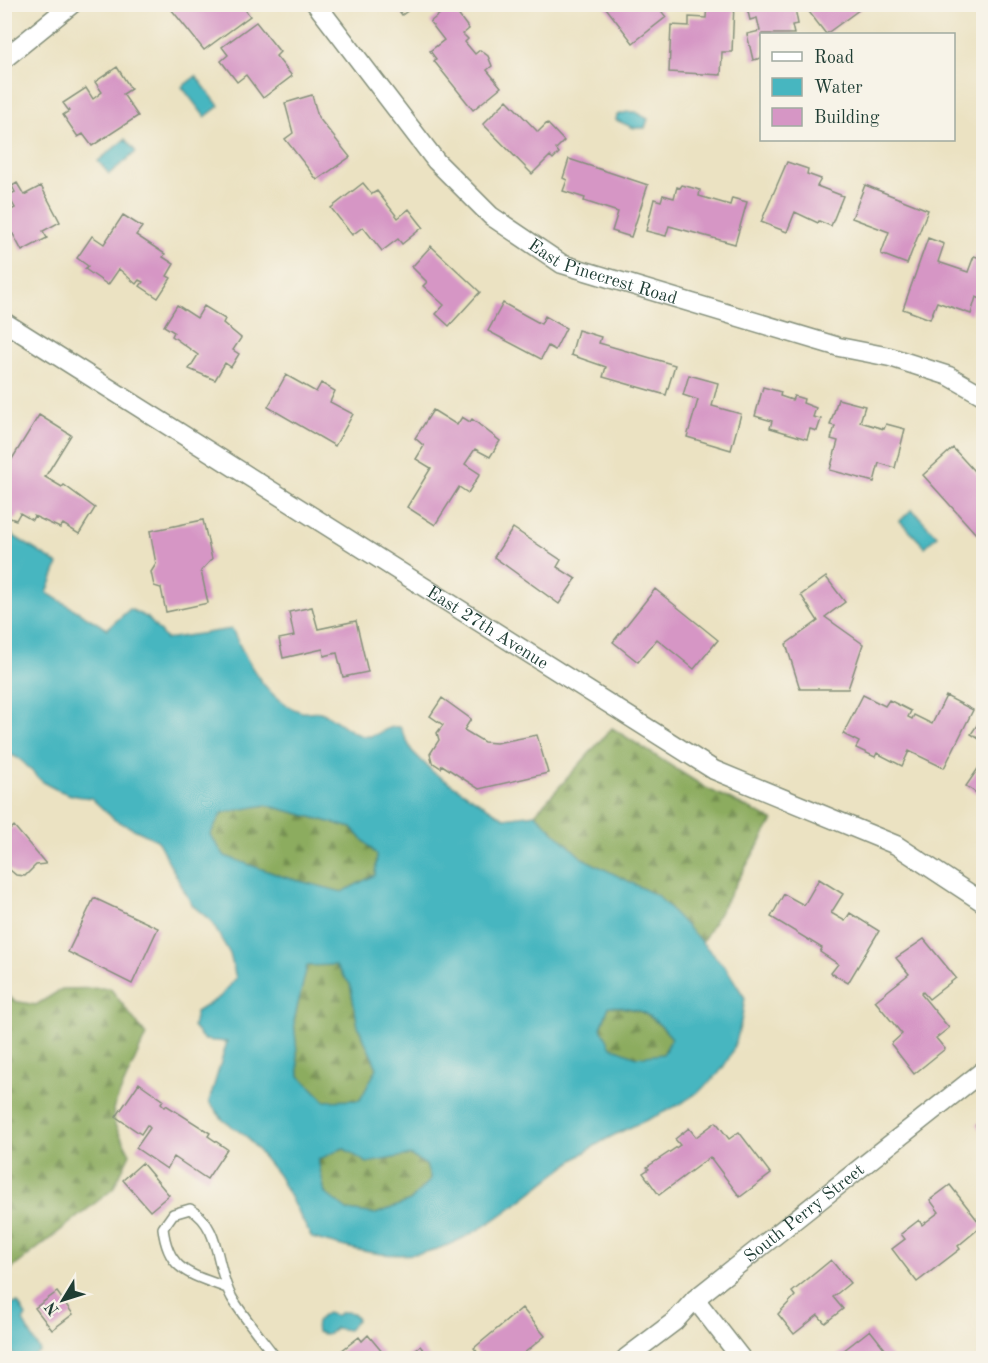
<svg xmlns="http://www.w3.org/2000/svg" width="988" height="1363" font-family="'Old Standard TT',serif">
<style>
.forest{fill:url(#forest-firs);stroke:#56744a;stroke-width:1.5}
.water{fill:#47b6c0;stroke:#337a7a;stroke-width:1.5;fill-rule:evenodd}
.building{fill:#d696c5}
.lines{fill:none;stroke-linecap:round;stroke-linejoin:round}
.service-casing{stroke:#85907b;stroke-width:12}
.minor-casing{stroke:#85907b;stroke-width:21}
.service{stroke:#fff;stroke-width:9}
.minor{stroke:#fff;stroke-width:18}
.labels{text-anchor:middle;stroke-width:4.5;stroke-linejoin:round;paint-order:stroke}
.street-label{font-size:18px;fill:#1f3d34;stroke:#f7f3e8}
</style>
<defs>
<pattern id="forest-firs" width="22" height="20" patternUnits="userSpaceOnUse" patternTransform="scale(1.5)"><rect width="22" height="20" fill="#8cac5f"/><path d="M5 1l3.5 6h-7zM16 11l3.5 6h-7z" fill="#728d4f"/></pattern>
</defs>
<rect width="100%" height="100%" fill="#f7f3e8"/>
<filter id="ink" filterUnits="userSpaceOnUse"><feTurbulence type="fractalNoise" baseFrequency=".0167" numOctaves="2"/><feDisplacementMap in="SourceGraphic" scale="12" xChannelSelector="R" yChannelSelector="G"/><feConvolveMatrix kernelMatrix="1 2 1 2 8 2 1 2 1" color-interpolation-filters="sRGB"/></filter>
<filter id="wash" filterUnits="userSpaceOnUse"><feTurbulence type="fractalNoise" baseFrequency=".008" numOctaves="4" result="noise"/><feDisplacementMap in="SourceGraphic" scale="24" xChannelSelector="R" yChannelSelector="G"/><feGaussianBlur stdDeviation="1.35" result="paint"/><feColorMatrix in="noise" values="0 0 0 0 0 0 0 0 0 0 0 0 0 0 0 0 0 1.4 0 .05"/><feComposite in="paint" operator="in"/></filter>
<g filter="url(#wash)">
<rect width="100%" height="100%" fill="#ebe2c2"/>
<path class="forest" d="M 612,728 L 706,788 L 773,820 L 701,944 L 658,896 L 582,858 L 535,814 Z
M 266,805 L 352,828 L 377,855 L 375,875 L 342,892 L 284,877 L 224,856 L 210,835 L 222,812 Z
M 335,964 L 350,984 L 358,1026 L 377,1068 L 360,1100 L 325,1101 L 299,1075 L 294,1021 L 307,966 Z
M 110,988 L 146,1035 L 113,1109 L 115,1125 L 130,1154 L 113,1189 L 5,1274 L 5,992 L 14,1001 L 36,1005 L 62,989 Z
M 609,1006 C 641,1008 651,1014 672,1038 L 663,1054 L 637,1058 L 611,1047 L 601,1028 Z
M 343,1148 L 367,1162 L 410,1155 L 426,1165 L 431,1179 L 410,1201 L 376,1214 L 347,1210 L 325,1194 L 318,1159 Z"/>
<path class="water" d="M 196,76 L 219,106 L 205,117 L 182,87 Z
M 627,112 L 636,112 L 648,119 L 645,128 L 634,128 L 616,120 L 617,115 Z
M 125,139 L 136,152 L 109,174 L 98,161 Z
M 912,509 L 937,536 L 925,547 L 900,521 Z
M 4,530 L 58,564 L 47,593 L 107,629 L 130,609 L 148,618 L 166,639 L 232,629 C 246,660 267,702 302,712 C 308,713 315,710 320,712 C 337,717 351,738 370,736 C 381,735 387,725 400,727 L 412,751 L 434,773 L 504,818 L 535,814 L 582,858 L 658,896 L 726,968 L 745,998 C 741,1025 737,1052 718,1074 C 680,1115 636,1119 593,1147 C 540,1180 497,1229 437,1249 C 394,1263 353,1249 312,1238 L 278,1175 L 247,1137 L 223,1120 L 209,1102 L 227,1042 L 204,1040 L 193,1027 L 196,1012 L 220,997 L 236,978 L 230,954 L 211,921 L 192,905 L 157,840 L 115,820 L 91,798 C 75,797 61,793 46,784 C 31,775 24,755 5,754 ZM 266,805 L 352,828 L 377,855 L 375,875 L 342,892 L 284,877 L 225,856 L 210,835 L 222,813 ZM 335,965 L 350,984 L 358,1026 L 377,1068 L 360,1100 L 325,1101 L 299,1075 L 294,1021 L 307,966 ZM 609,1006 C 640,1007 652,1014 672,1038 L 663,1054 L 637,1057 L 611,1047 L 601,1028 ZM 343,1148 L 367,1163 L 410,1155 L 426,1165 L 431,1179 L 410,1201 L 376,1214 L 347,1210 L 325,1193 L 318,1160 Z
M 18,1303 L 26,1316 L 23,1321 L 40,1351 L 30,1358 L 16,1358 L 5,1343 L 5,1305 Z
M 342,1312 C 350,1312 355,1312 357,1320 L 348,1330 L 335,1328 C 329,1335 325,1335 317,1332 C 315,1322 318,1318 327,1313 L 335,1316 Z"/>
<g id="blocks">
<path class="building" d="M 167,4 L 241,4 L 250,16 L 204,50 Z
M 394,4 L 417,4 L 402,15 Z
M 603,4 L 656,4 L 666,17 L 633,43 Z
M 707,4 L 734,4 L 732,52 L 722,52 L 721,75 L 669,72 L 671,25 L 689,26 L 689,17 L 706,18 Z
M 746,4 L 797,4 L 795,8 L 798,24 L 792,25 L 794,34 L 762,34 L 762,58 L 753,60 L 747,34 L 760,31 L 757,18 L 750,20 Z
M 803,4 L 867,4 L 826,34 Z
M 451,5 L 469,29 L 463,34 L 468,39 L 465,42 L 475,54 L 480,50 L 488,56 L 492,66 L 487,70 L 501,87 L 473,110 L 434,61 L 436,59 L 430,51 L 444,40 L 430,22 Z
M 256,22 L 280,52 L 276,56 L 292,76 L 263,98 L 246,75 L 237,82 L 221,61 L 228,55 L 222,47 Z
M 117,67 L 131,89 L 123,94 L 138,116 L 92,146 L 83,134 L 78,137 L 63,115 L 69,111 L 63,103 L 86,88 L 93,99 L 102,92 L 95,82 Z
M 312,95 L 318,117 L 350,157 L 317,180 L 285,139 L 293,133 L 285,103 Z
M 507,100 L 538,132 L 547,123 L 564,141 L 556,149 L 559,153 L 553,159 L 550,156 L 532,174 L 483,124 Z
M 569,159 L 648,185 L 631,237 L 612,231 L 618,212 L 584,201 L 585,198 L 563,191 L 567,180 L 563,178 Z
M 787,162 L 808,169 L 807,174 L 821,179 L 817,186 L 843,196 L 831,226 L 819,221 L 818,223 L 795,212 L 787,232 L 761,222 Z
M 17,183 L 24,195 L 41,186 L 60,222 L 43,231 L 47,238 L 22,251 L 13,234 L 4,238 L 4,214 L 15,208 L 8,195 L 15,192 L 12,186 Z
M 363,183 L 372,194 L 377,191 L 398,218 L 409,209 L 423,227 L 402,244 L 398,239 L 382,251 L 363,227 L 352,235 L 331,208 Z
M 682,185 L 700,190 L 699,196 L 730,205 L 732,198 L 747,202 L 735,244 L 669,226 L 666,236 L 646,231 L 654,199 L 661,201 L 663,195 L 674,198 L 677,187 L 680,188 Z
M 865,185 L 928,210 L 907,264 L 881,254 L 889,232 L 852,218 Z
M 123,215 L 142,227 L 136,235 L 165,254 L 163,257 L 174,264 L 167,276 L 171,278 L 158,298 L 140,286 L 143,282 L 139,280 L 136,284 L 119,269 L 108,285 L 85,269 L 88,266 L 77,258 L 92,236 L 104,244 Z
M 928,238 L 944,244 L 938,262 L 968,272 L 974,256 L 984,259 L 984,292 L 981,299 L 976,297 L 971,314 L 937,302 L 930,319 L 903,309 Z
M 431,246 L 480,292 L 449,326 L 436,314 L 444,305 L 423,286 L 427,282 L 412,267 Z
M 503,303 L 541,324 L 545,316 L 566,328 L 555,350 L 548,346 L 541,359 L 488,331 Z
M 177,305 L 197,318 L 204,306 L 225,319 L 223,323 L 241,338 L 233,350 L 239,354 L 231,367 L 225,363 L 215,380 L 189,369 L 198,355 L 172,336 L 174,332 L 164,326 Z
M 578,330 L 601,337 L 599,343 L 675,365 L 666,395 L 603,377 L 606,367 L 571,355 Z
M 286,375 L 316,392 L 321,383 L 335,391 L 330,402 L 353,414 L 335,446 L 268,407 Z
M 689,375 L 718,383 L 712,406 L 741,414 L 731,450 L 687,437 L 698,400 L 683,395 Z
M 763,387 L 781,392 L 780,396 L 792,400 L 794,396 L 804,399 L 803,403 L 816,408 L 813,417 L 821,419 L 817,431 L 810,429 L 807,439 L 770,428 L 772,421 L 755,416 Z
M 838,399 L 865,406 L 860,422 L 884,429 L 886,424 L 905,429 L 895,468 L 879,463 L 874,482 L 830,470 L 838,441 L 831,439 L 835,426 L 830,425 Z
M 433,410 L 457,425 L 462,417 L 470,422 L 472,419 L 500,441 L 490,457 L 475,449 L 465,464 L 480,474 L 468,493 L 459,487 L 435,525 L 407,507 L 431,468 L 416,459 L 424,446 L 415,438 Z
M 39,415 L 71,435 L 45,477 L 62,487 L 64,485 L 95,508 L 79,534 L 63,524 L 60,528 L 34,516 L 32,520 L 20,513 L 16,520 L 4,516 L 4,472 Z
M 953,448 L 984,482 L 984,528 L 976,534 L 923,475 Z
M 203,520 L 212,559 L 201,571 L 208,603 L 166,612 L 161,588 L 154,586 L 151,572 L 156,564 L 150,531 Z
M 513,528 L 561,560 L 557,567 L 576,579 L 559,604 L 494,557 Z
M 826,577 L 845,602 L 825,617 L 863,644 L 848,689 L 800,689 L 786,644 L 818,621 L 801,595 Z
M 655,589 L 718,640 L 694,669 L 657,639 L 638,662 L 613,642 Z
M 312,607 L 318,629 L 356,621 L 368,672 L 343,677 L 337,653 L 324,656 L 323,649 L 283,658 L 279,639 L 294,636 L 289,612 Z
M 863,695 L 885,706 L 889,700 L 911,711 L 908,717 L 912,719 L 914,715 L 932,724 L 946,696 L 973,710 L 944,768 L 909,751 L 902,766 L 877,753 L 875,757 L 856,748 L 859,742 L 843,734 Z
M 442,698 L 471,719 L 464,730 L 484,742 L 496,743 L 537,735 L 548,773 L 479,789 L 442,765 L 441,768 L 432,762 L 430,754 L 439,740 L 437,733 L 443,725 L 430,716 Z
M 984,715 L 984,742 L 971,734 Z
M 984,760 L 984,798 L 966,786 Z
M 4,823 L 11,829 L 14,826 L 46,864 L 36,865 L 25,876 L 16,875 L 4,865 Z
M 819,879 L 843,894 L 831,913 L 845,921 L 850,913 L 879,931 L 848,983 L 831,973 L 838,964 L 820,952 L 822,948 L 771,917 L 784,894 L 804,905 Z
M 94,898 L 158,928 L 132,984 L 68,952 Z
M 924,939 L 956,978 L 929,999 L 923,992 L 921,994 L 949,1028 L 936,1038 L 945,1049 L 914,1074 L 891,1044 L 902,1034 L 875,1001 L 909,974 L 896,958 Z
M 139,1083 L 163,1100 L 161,1103 L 165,1107 L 166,1105 L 210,1133 L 208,1136 L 227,1149 L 207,1179 L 174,1157 L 167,1169 L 136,1148 L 150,1128 L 147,1125 L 141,1134 L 116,1117 Z
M 984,1120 L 984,1135 L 976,1125 Z
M 716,1122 L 729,1139 L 739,1132 L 771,1174 L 740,1197 L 710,1157 L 659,1195 L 643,1173 L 649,1169 L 647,1167 L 680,1145 L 675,1139 L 689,1128 L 696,1137 Z
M 142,1163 L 169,1195 L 150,1211 L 123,1180 Z
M 950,1185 L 982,1226 L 958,1246 L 960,1249 L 917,1282 L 892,1249 L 905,1239 L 901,1234 L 919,1220 L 922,1225 L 939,1212 L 930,1200 Z
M 831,1260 L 850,1283 L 833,1297 L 843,1309 L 825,1323 L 818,1315 L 794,1334 L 778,1314 L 795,1296 L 792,1292 Z
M 57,1292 L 73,1314 L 52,1330 L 35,1308 Z
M 522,1308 L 545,1336 L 518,1358 L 482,1358 L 474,1348 Z
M 870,1330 L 892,1358 L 834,1358 Z
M 368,1335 L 383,1353 L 380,1356 L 381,1358 L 332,1358 L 359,1337 L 362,1341 Z
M 420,1346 L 430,1358 L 404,1358 Z"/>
</g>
</g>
<g filter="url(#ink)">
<use href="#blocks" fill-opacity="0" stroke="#85907b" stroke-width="1.5"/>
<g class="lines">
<g class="service-casing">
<path id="service" d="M 4,975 L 7,978
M 227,1288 C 191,1274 168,1272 163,1228 L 173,1214 L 190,1209 C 222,1227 215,1269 232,1298 C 245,1319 262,1339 276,1358"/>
</g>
<g class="minor-casing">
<g id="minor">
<path id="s1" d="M 316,4 L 436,161 L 491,216 L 562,264 L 839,347 L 890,357 L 949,376 L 984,396"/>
<path d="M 4,59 L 72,4"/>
<path id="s2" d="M 4,322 L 714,770 L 896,845 L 984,903"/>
<path d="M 695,1299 L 741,1358"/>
<path id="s3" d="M 626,1358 L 675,1321 L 695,1299 L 984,1070"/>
</g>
</g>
<use href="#service" class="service"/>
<use href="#minor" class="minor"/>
</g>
</g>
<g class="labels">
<g class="street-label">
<text dy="6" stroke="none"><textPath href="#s1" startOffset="402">East Pinecrest Road</textPath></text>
<text dy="6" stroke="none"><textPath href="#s2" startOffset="572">East 27th Avenue</textPath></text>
<text dy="6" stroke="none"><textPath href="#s3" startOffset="230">South Perry Street</textPath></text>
</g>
</g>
<rect width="988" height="1363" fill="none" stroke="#f7f3e8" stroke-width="24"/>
<rect x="760" y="33" width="195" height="108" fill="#f7f3e8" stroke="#a1aaa0" stroke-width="1.5"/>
<rect x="772" y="52" width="30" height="9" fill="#ffffff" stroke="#a1aaa0" stroke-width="1.5"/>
<text x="814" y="63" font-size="18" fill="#1f3d34">Road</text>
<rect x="772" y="78" width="30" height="18" fill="#47b6c0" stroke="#a1aaa0" stroke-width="1.5"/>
<text x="814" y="93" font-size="18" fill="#1f3d34">Water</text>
<rect x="772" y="108" width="30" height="18" fill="#d696c5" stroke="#a1aaa0" stroke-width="1.5"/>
<text x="814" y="123" font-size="18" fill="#1f3d34">Building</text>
<g transform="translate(63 1300) rotate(232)" stroke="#f7f3e8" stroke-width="4.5" paint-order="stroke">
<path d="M0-4.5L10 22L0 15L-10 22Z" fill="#1f3d34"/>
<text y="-9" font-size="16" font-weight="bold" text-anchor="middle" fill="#1f3d34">N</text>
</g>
</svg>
